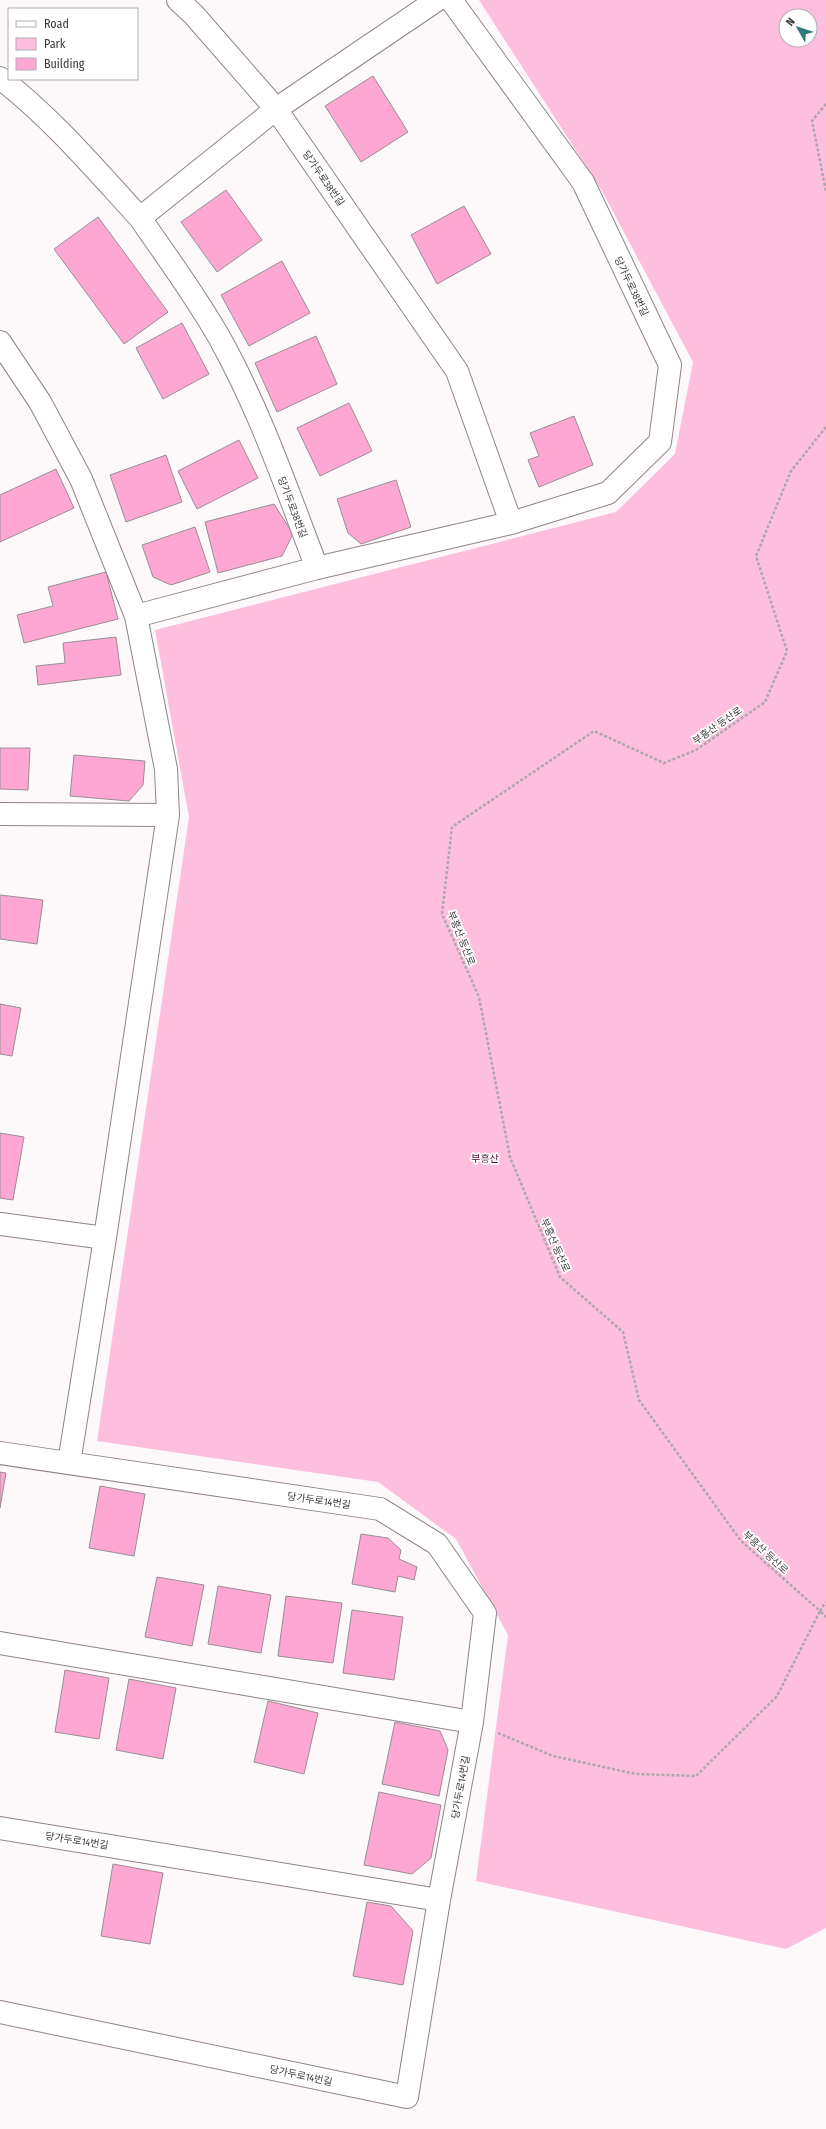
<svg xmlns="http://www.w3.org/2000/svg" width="826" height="2129" font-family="'Fira Sans Condensed','Noto Sans KR',sans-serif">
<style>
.green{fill:#febedd;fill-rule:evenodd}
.building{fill:#fda7d2;stroke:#998e93}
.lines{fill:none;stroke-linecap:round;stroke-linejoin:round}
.minor-casing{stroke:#8f8589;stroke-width:24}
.path{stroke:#aca8aa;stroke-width:2.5;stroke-dasharray:3 2;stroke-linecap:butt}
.minor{stroke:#fff;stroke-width:22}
.labels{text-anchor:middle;stroke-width:3.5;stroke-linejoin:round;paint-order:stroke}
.street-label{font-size:10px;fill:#3c383a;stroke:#fff}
.park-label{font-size:10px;fill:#530837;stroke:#fff}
</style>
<rect width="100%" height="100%" fill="#fdf9fb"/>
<path class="green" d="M 479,0 L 826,0 L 826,1928 L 786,1949 L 476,1881 L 508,1635 L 456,1539 L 378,1482 L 97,1441 L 189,817 L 155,630 L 616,512 L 675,454 L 693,362 L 602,191 ZM 786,16 L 810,16 L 810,40 L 786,40 Z"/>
<path class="building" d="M 373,76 L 408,132 L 361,162 L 325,106 Z
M 226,190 L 262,240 L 217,272 L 181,222 Z
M 464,206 L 491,254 L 437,284 L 411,235 Z
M 98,217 L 168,312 L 124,344 L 54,249 Z
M 282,261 L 310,313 L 249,346 L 221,295 Z
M 182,323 L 209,374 L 163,399 L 136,348 Z
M 316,336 L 337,384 L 277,412 L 255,363 Z
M 349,403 L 372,451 L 320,476 L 297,428 Z
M 574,416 L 593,465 L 539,487 L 528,460 L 539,456 L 530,433 Z
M 239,440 L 258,478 L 197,509 L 178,471 Z
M 166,455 L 182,502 L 126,522 L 110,475 Z
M 56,469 L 74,508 L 0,542 L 0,495 Z
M 396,480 L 411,527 L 361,544 L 348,533 L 337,499 Z
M 274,504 L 293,534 L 282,556 L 218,573 L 205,522 Z
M 195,527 L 210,572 L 171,585 L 153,577 L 142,545 Z
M 106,572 L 118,619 L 24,643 L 17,615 L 53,606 L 48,587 Z
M 116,637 L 121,675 L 38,685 L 36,666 L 65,663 L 63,643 Z
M 0,748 L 30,748 L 28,790 L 0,789 Z
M 74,755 L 145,761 L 143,785 L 129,801 L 70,796 Z
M 0,895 L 43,900 L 37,944 L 0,939 Z
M 0,1004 L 21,1008 L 12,1056 L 0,1054 Z
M 0,1133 L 24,1137 L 13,1200 L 0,1198 Z
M 0,1472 L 6,1473 L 0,1508 Z
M 100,1486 L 145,1494 L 134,1556 L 89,1548 Z
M 361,1534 L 388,1538 L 401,1550 L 399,1559 L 417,1567 L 414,1580 L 398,1576 L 395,1592 L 352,1584 Z
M 157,1577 L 204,1585 L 192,1646 L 145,1637 Z
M 218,1586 L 271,1595 L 261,1653 L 208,1644 Z
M 286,1596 L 342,1603 L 333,1663 L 278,1656 Z
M 352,1610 L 403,1617 L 394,1680 L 343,1673 Z
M 65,1670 L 109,1678 L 99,1739 L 55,1732 Z
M 129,1679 L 176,1688 L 163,1759 L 116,1750 Z
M 268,1701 L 318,1713 L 304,1774 L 254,1762 Z
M 395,1722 L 440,1731 L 448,1750 L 439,1796 L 382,1784 Z
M 379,1792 L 441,1805 L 431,1858 L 412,1874 L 364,1865 Z
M 113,1864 L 163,1873 L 150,1944 L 101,1936 Z
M 367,1902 L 391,1906 L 413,1931 L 403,1985 L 353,1976 Z"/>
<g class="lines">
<g class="minor-casing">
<path id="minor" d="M 178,0 L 194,15 L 276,109 L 457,371 L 511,523
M 0,78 C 52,118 96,170 140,218 L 276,109 L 437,0
M 140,218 C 167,257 195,295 219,337 C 260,410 287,490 317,568
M 0,342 L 40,402 L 81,479 L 136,616
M 0,814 L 168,815 L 105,1238 L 69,1463
M 168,815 L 166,769 L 136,616 L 317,568 L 511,523 L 608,493 L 660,442 L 670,365 L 583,182 L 451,0
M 0,1224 L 105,1238
M 0,1453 L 380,1509 L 437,1544 L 485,1613 L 472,1722 L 439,1900 L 407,2097 L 0,2012
M 0,1643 L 472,1722
M 0,1828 L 439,1900"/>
</g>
<path class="path" d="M 826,104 L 812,121 L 826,191
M 826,427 L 791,471 L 756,556 L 787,651 L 765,702 L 696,750 L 664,763 L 594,731 L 452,827 L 442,914 L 479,997 L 510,1157 L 560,1277 L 623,1332 L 639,1400 L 741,1541 L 820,1611 L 826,1602
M 498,1733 L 553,1756 L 636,1774 L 696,1776 L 777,1696 L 820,1611 L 826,1617"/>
<use href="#minor" class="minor"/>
</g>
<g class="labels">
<g class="street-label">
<text transform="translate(324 178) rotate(55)" y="4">당가두로38번길</text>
<text transform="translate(632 286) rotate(64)" y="4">당가두로38번길</text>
<text transform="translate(293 507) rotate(69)" y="4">당가두로38번길</text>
<text transform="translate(717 725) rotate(-35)" y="4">부흥산 등산로</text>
<text transform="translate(462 938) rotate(68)" y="4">부흥산 등산로</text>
<text transform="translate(556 1245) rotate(66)" y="4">부흥산 등산로</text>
<text transform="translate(319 1500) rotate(8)" y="4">당가두로14번길</text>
<text transform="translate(766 1552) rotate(43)" y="4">부흥산 등산로</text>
<text transform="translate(460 1787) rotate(-80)" y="4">당가두로14번길</text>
<text transform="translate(77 1840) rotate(9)" y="4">당가두로14번길</text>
<text transform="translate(301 2075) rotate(12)" y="4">당가두로14번길</text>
</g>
<g class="park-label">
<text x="485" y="1162">부흥산</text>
</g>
</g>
<rect x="8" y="8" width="130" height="72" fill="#ffffff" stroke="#b1afb0"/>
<rect x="16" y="21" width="20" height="6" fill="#ffffff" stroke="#b1afb0"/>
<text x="44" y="28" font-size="12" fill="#3c383a">Road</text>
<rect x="16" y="38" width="20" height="12" fill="#febedd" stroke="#b1afb0"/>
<text x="44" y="48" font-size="12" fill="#3c383a">Park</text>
<rect x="16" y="58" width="20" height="12" fill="#fda7d2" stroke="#b1afb0"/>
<text x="44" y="68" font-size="12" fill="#3c383a">Building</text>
<g transform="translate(798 28) rotate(309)"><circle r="19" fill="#ffffff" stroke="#b1afb0"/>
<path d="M0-3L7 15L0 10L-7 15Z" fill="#2f797c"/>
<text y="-6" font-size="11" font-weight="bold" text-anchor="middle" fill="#3c383a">N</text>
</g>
</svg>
